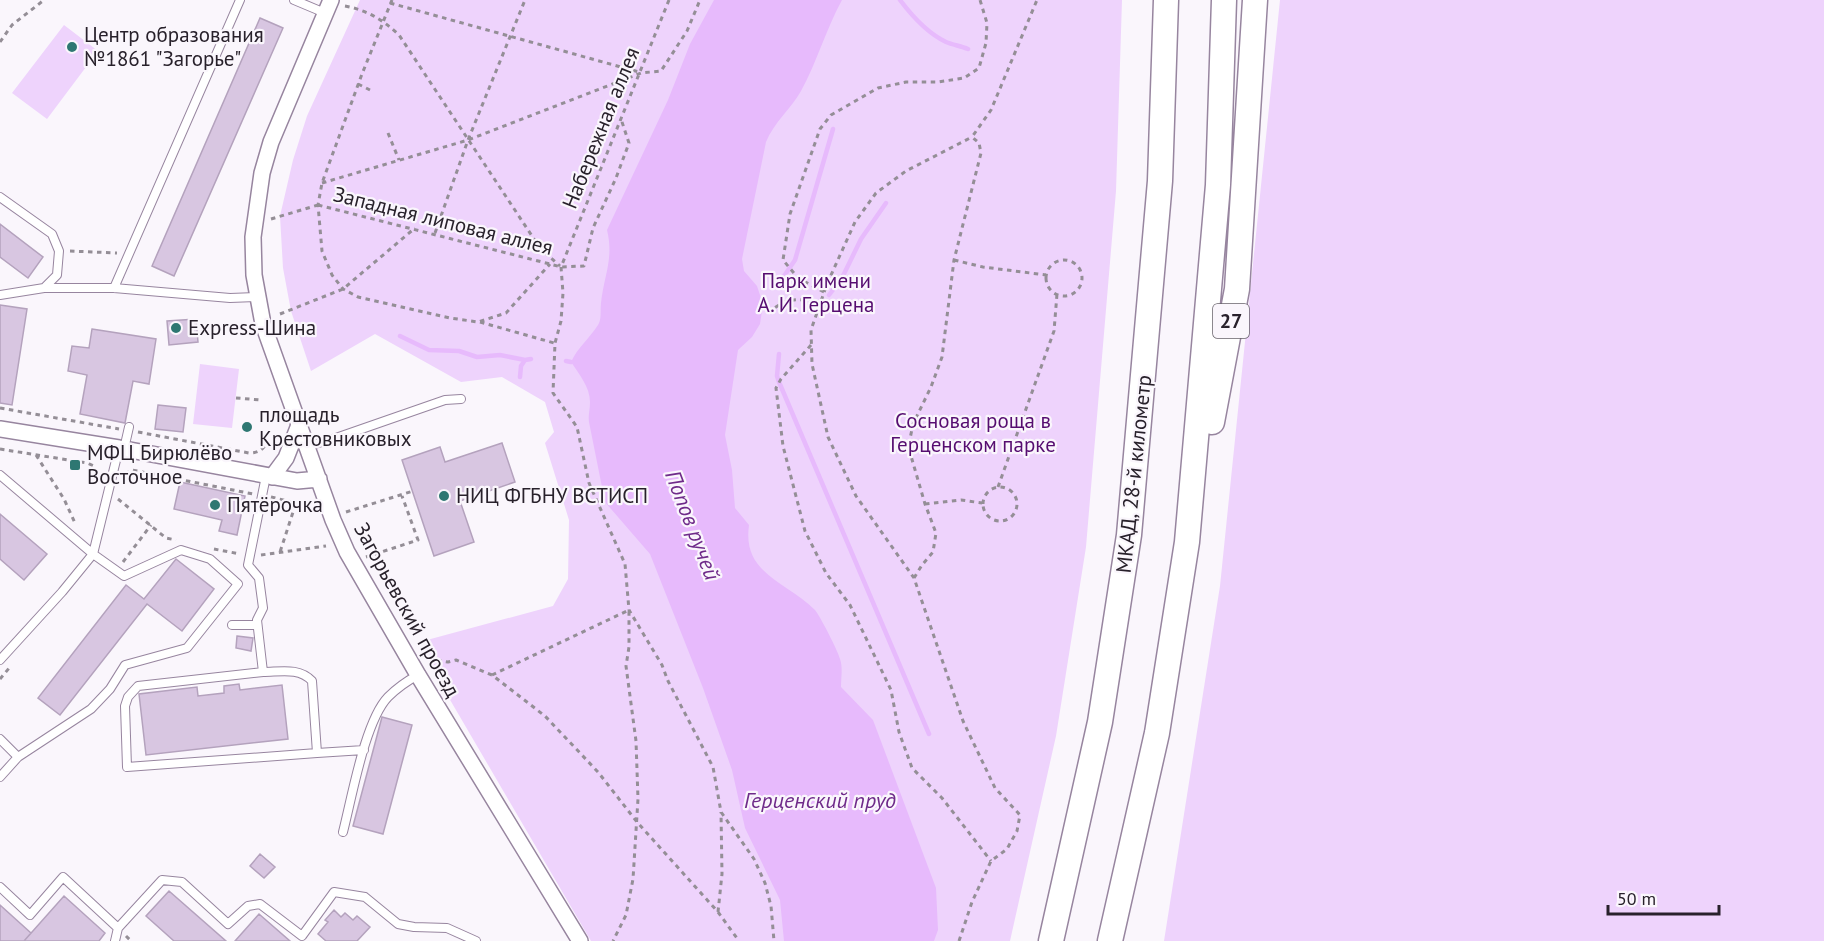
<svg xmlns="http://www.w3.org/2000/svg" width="1824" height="941" font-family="'PT Sans',sans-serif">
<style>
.green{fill:#eed3fc}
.water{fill:#e7bafc}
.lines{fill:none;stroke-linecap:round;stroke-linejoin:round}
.stream{stroke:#e7bafc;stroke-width:4.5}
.building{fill:#d8c6e1;stroke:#b4a2bd;stroke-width:1.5}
.service-casing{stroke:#97859f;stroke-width:10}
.minor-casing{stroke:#97859f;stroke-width:18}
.trunk-casing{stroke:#97859f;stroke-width:27}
.path{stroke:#948e96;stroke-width:3;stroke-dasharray:4.5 4.5;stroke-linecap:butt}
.service{stroke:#fff;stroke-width:8}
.minor{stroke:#fff;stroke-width:15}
.trunk{stroke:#fff;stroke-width:24}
.poi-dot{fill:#2e7772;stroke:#faf6fc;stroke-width:2}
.labels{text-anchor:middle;stroke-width:4.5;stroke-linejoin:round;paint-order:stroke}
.shield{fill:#faf6fc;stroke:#67616a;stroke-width:1.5}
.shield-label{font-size:20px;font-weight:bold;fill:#28212b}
.poi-label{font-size:21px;fill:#28212b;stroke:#faf6fc;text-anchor:start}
.street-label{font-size:21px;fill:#28212b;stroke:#faf6fc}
.park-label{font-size:21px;fill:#560d70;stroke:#faf6fc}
.water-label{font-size:22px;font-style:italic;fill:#6f2b8a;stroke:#faf6fc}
</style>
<rect width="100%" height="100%" fill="#faf6fc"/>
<path class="green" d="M 360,0 L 1122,0 L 1116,191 L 1086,547 L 1056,736 L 1010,941 L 591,941 L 432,669 L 427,640 L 553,606 L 568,579 L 569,520 L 545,443 L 554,432 L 545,402 L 502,377 L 461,382 L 375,334 L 311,371 L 291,311 L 283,268 L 280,216 L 293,160 L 307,116 Z
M 1280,0 L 1824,0 L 1824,941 L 1164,941 L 1220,586 Z
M 64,25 L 98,51 L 47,119 L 12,93 Z
M 200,364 L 239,369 L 232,428 L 193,424 Z"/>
<path class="water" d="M 714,0 L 842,0 C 826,29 817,62 801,91 C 791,109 774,122 766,142 L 742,259 L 744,271 L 757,286 L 763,304 L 760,324 L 752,337 L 738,350 L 725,435 L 732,470 L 735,508 L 749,525 C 742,574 786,581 815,610 C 820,616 838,651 840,659 C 843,667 841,678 841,687 L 873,720 L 936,888 L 938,930 L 934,941 L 784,941 L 780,900 L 745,828 L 732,770 L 703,688 L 650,554 L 605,502 L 589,422 C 588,415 590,410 590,402 C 590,387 579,374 571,362 C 578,347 589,339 598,325 C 602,319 600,310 601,303 C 604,275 614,259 607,230 L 668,100 L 690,44 Z"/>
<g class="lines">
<path class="stream" d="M 900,0 C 912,16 927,33 946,42 C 953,45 961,46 968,49
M 782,279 L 795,260 L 833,129
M 829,295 L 842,278 L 861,239 L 886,203
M 400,336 L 429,350 L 459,351 L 477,357 L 500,355 L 525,360
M 779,354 L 777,376 L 779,382 L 929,734
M 566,361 L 571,362
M 520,377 L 521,366 L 525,360 L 531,359"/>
</g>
<path class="building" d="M 260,18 L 283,28 L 174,276 L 152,266 Z
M 0,224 L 43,257 L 28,278 L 0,257 Z
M 0,305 L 27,309 L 12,405 L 0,403 Z
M 196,319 L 198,342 L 169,345 L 167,321 Z
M 92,329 L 156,339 L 149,384 L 133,381 L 125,423 L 80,414 L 87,375 L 68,371 L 72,346 L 89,348 Z
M 158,405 L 186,408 L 183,432 L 155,429 Z
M 502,443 L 515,482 L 460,501 L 474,542 L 434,556 L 402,460 L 440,447 L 445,462 Z
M 180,482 L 245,496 L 237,535 L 219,531 L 222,520 L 174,509 Z
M 0,514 L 47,554 L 24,580 L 0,559 Z
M 176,559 L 214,589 L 182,631 L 147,604 L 60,715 L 38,698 L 126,585 L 144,599 Z
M 237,636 L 253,638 L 251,651 L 236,648 Z
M 239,684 L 240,690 L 282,685 L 288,739 L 146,755 L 139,694 L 197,687 L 198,696 L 224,693 L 224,686 Z
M 382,717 L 412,725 L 383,834 L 353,826 Z
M 260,854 L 275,867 L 264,878 L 250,866 Z
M 169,891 L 226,941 L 174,941 L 146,916 Z
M 64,896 L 105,933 L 99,941 L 24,941 Z
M 0,905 L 31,933 L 24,941 L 0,941 Z
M 334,910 L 341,917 L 345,913 L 353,920 L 357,916 L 370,927 L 357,941 L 326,941 L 318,934 L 328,922 L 325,920 Z
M 259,914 L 290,941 L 235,941 Z"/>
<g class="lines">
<g class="service-casing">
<path id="service" d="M 294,0 L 325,13
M 0,197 L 52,234 L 59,251 L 57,275 L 44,288 L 0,295
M 44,288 L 114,288 L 230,298 L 256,297
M 114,288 L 240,0
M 307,446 L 330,440 L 445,400 L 461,399
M 124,449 L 129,427
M 0,475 L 93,554 L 124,576 L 181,550 L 210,559 L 238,584 L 187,648 L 125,665 L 110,689 L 91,709 L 18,757 L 0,777
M 232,625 L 257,625
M 0,660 L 62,592 L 93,554 L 119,448
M 263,672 L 138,686 L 128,697 L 125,706 L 127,767 L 317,753 L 312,681 C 299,667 280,672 263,672 L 257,620 L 263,608 L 259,578 L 248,565 L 266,476
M 0,739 L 18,757
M 317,753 L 364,750
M 343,832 C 352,797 365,721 388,697 C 397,688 407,681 418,675
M 0,887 L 30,915 L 63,877 L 118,928 L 162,880 L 182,882 L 228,924 L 248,906 L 260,904 L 302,936 L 334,892 L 365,897 L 398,924 L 414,927 L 447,928 L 476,941
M 115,941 L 118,928"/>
</g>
<g class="minor-casing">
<path id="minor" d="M 331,0 L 271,142 L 262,173 L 253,237 L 254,275 L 263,324 L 333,520 L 347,552 L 418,675 L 580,941
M 0,429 L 119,448 L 297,481 L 319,479
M 272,477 L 286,458 L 299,425"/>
</g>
<g class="trunk-casing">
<path id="trunk" d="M 1212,422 L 1237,289 L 1255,0
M 1051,941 L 1100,722 L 1129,535 L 1160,181 L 1166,0
M 1110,941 L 1157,733 L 1187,542 L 1218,185 L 1224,0"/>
</g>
<path class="path" d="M 392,0 L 362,74 L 322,183 L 318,205 L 322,251 L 332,275 L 343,289 L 358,297 L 450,318 L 478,322 L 506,313 L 550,264
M 669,0 L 561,267 L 563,293 L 561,321 L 555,343 L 553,393 L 577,427 L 589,483 L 625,564 L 629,610 L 662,665 L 668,681 L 713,767 L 721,812 L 754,859 L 765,883 L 771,906 L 774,941
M 390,3 L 639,72
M 345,6 C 367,10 383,20 399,35 L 540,248 L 560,266
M 0,42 L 12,25 L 44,0
M 358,84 L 370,90
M 388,133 L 399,160
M 322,183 L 468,140 L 641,73 L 661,71 L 687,31 L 700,0
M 318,205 L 550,264 L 561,267 L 584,266 L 593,228 L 616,178 L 629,143 L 621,119
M 271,219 L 318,205
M 435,233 L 468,140 L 525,0
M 70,251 L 117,253
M 954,260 L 983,267 L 1046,275
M1046 278a18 18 0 1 1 36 0a18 18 0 1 1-36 0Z
M 824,292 L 798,278 L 783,260 L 790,214 L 820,129 L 831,115 L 878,88 L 906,82 L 938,82 L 964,78 L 979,68 L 986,43 L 987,23 L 980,0
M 768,313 C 786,298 798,296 820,305
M 280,314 L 343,289 L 415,228
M 480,322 L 554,343
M 811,345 L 781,379 L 776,388 L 783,446 L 805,531 L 826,573 L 850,605 L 891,690 L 899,732 L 912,768 L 942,798 L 991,861
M 236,398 L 261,400
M 0,408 L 119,429
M 138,432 L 249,453 C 258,453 263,450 267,442
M 0,449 L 87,463 L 94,466 L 99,482
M 36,455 L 64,499 L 75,523
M 125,474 L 132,470 L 253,494
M 998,487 L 1054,331 L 1057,294
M983 504a17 17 0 1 1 34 0a17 17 0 1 1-34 0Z
M 271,497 L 296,503 L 280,552
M 118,499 L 166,538 L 176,540
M 925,504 L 961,500 L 982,503
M 346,512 L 413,491
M 214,549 L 240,554
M 261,555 L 326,546
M 366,557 L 418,540 L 402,496
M 123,562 L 151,525
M 914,578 L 922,565 L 933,552 L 936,533 L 925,504 L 911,456 L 910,439 L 913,424 L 931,387 L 942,357 L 954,260 L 981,153 L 979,143 L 972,137 L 991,110 L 1037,0
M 428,659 L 448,662 L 456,660 L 492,675 L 545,716 L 598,772 L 637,822 L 718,912 L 739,941
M 492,675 L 629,610 L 629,647 L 626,666 L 636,741 L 638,799 L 633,879 L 626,915 L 613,941
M 0,679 L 10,667
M 718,912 L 722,874 L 721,812
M 126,936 L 131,941
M 959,941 L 972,902 L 991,861 L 1007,849 L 1017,831 L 1020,815 L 995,788 L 963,721 L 914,578 L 856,496 L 828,437 L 812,364 L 811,330 L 827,284 L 855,222 L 876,193 L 906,171 L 972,137"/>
<use href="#service" class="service"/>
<use href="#minor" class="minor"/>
<use href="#trunk" class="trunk"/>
</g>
<g class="poi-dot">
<circle cx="72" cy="47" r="6"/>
<circle cx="176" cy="328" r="6"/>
<circle cx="247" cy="427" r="6"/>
<rect x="69" y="459" width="12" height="12" rx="3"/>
<circle cx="444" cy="496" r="6"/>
<circle cx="215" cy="505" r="6"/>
</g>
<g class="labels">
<rect class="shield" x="1213" y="304" width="36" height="34" rx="4.5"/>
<g class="shield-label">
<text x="1231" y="328">27</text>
</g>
<g class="poi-label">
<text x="84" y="42">Центр образования<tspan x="84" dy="24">№1861 "Загорье"</tspan></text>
<text x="188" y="335">Express-Шина</text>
<text x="259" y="422">площадь<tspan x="259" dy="24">Крестовниковых</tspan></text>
<text x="87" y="460">МФЦ Бирюлёво<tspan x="87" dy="24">Восточное</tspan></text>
<text x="456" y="503">НИЦ ФГБНУ ВСТИСП</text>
<text x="227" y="512">Пятёрочка</text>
</g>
<g class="street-label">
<text transform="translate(601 128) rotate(-68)" y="7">Набережная аллея</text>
<text transform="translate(443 221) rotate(14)" y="7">Западная липовая аллея</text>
<text transform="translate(1134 474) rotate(-84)" y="7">МКАД, 28-й километр</text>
<text transform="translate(407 610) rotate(61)" y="7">Загорьевский проезд</text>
</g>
<g class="park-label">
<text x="816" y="288">Парк имени<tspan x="816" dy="24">А. И. Герцена</tspan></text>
<text x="973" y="428">Сосновая роща в<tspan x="973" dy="24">Герценском парке</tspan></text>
</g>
<g class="water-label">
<text transform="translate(693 525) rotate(69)" y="8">Попов ручей</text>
<text x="820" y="808">Герценский пруд</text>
</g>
</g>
<path d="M1608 905v9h111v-9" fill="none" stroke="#28212b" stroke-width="3"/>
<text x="1617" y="905" font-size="18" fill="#28212b" stroke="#faf6fc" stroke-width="4.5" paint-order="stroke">50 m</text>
</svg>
